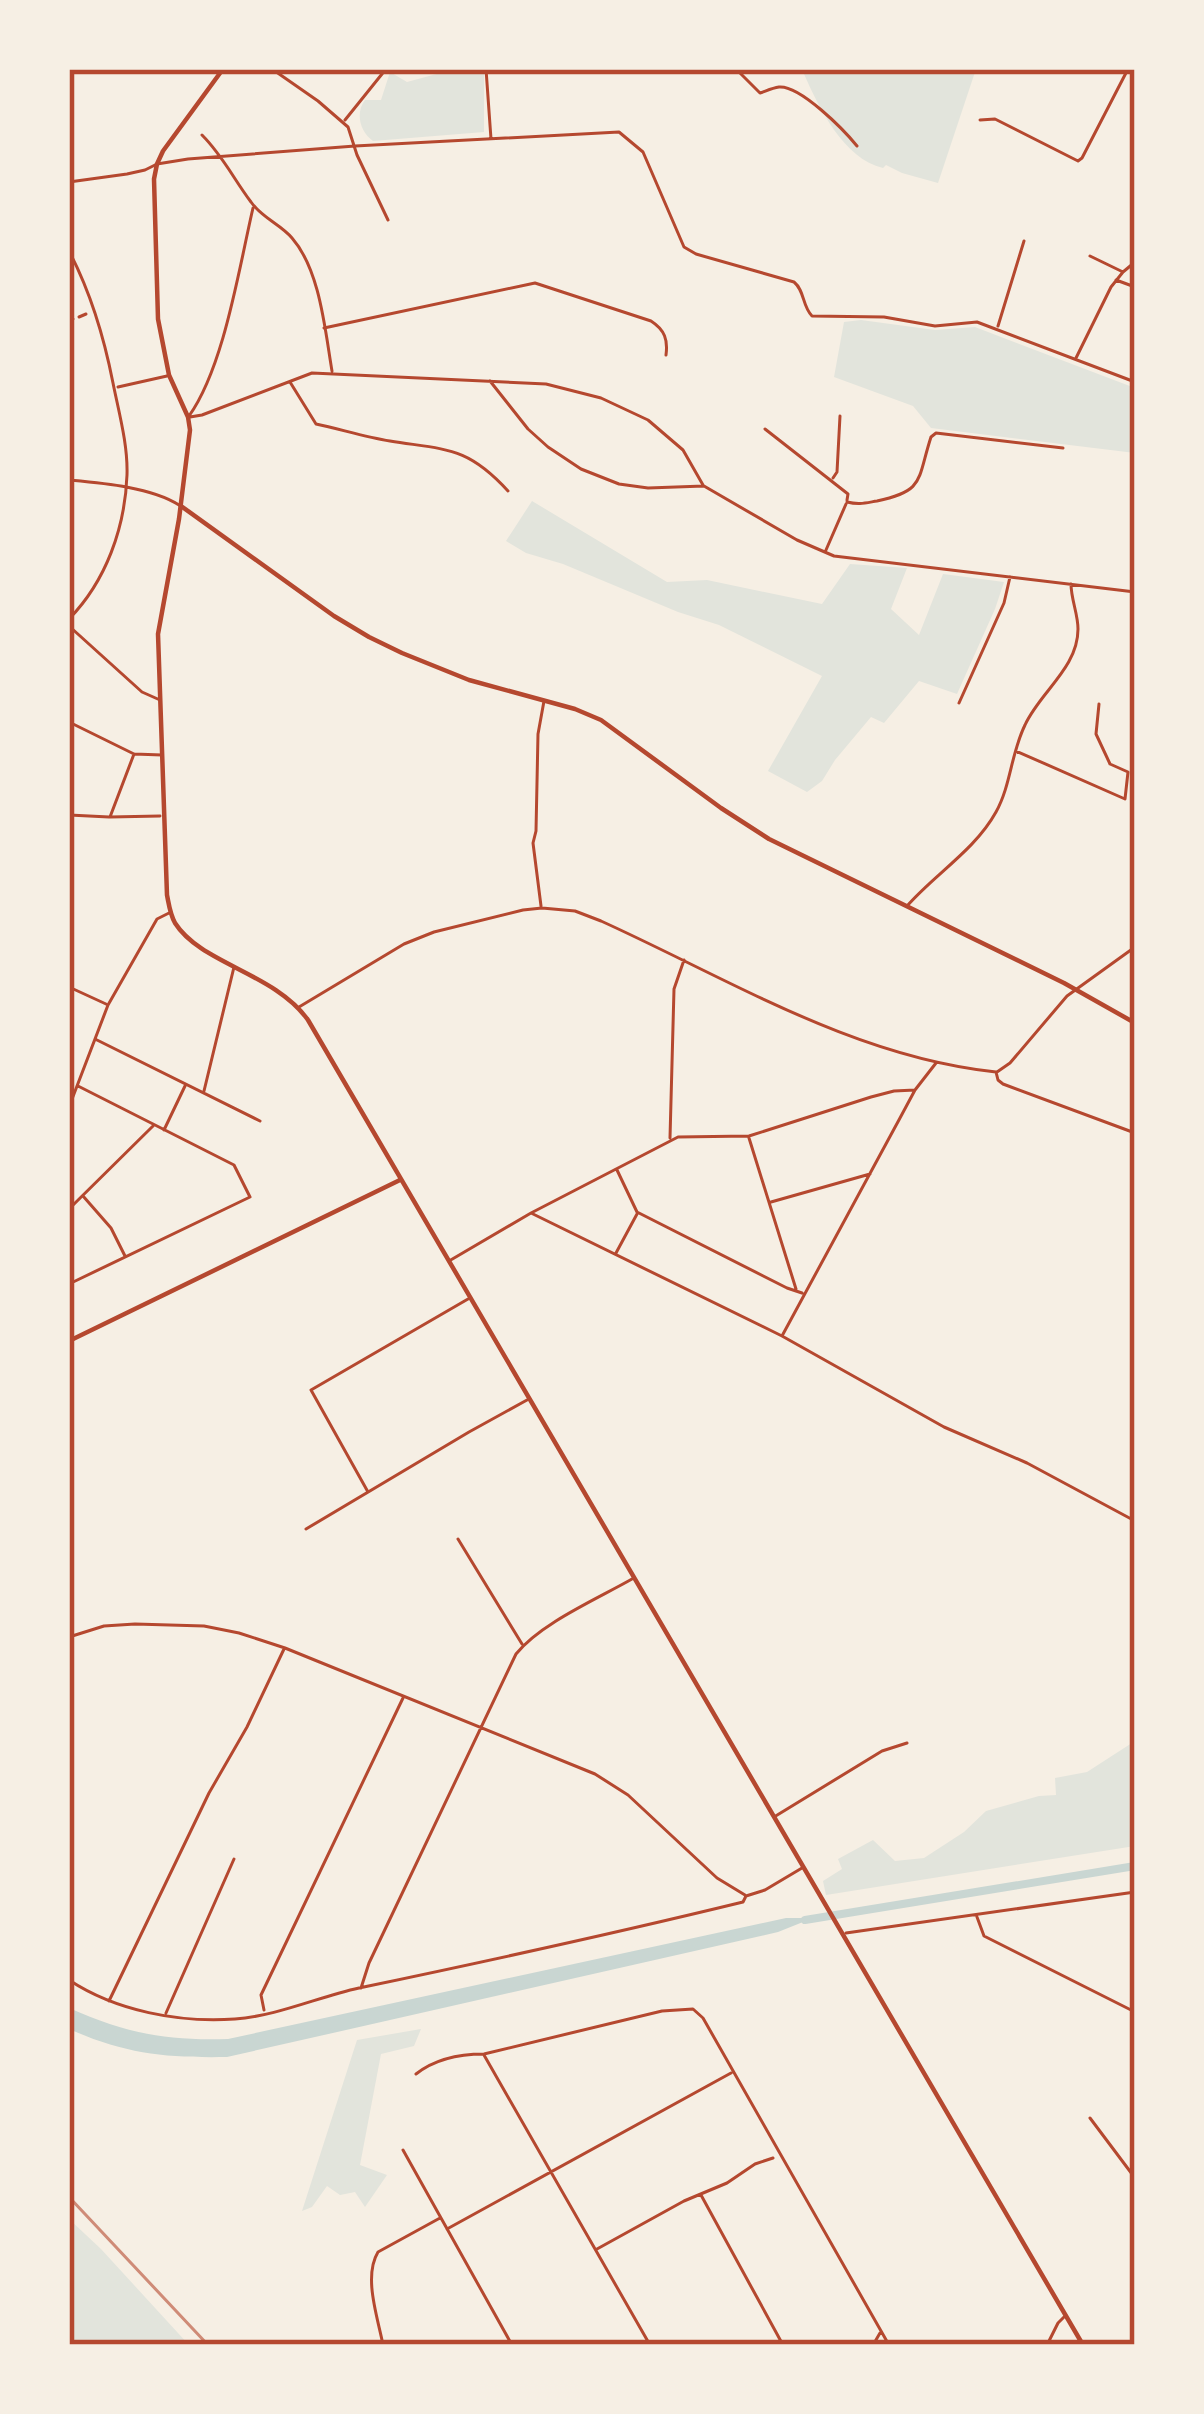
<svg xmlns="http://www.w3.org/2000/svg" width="1204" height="2414" font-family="'Nunito Sans',sans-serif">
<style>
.green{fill:#e2e4dc}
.water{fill:#c9d6d2}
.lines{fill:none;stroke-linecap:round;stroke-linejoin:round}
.canal{stroke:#c9d6d2;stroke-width:8}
.pedestrian{stroke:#b5482f;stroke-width:3}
.minor{stroke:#b5482f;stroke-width:3}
.tertiary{stroke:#b5482f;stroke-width:4.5}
.secondary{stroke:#b5482f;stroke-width:4.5}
.rail{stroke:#cf8b77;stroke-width:3}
.neatline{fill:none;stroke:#b5482f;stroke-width:4.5}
</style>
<rect width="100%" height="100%" fill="#f6efe4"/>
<path class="green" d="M 455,69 L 484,69 L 484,132 L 373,141 C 360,132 355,113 365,100 L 381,100 L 390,72 L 407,82 Z
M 807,69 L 976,69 L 938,183 L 902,173 L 886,165 L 883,168 C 844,159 819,108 804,74 Z
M 861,320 L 935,330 L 975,327 L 1135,388 L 1135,453 L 931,428 L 913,406 L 834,377 L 844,322 Z
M 532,501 L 667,582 L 707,580 L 822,604 L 850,564 L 907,568 L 891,609 L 919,635 L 943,574 L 1004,582 L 995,609 L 957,694 L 919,681 L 884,723 L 871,717 L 835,760 L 822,781 L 807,792 L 768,771 L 822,676 L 719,625 L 678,612 L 563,564 L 526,553 L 506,541 Z
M 1135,1741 L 1135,1846 L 826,1895 L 823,1881 L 842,1869 L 838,1859 L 873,1840 L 895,1861 L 924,1858 L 964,1832 L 986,1811 L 1039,1796 L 1056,1795 L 1055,1778 L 1087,1772 Z
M 421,2029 L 414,2046 L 381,2054 L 360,2165 L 387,2175 L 365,2207 L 355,2192 L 340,2195 L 327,2186 L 312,2207 L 302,2211 L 357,2040 Z
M 69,2219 L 101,2249 L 189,2345 L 69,2345 Z"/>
<path class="water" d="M 786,1918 L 813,1918 L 778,1932 L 227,2057 C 166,2058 125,2054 69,2029 L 69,2008 C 125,2033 166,2041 228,2039 Z"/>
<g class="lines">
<path class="canal" d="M 805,1920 L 1135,1866"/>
<path class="pedestrian" d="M 79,317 L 86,314
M 69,321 L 73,319"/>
<path class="minor" d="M 272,69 L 318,101 L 348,127 L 357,155 L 388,220
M 486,69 L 491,139
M 736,69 L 760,93 C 766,91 772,88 779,87 C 800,85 844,130 857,146
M 345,120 L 386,69
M 980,120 L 995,119 L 1078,161 L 1082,158 L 1128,69
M 202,135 C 223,156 233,178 251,202 C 262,218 280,224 292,238 C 320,270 325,330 332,371
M 69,182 L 127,174 L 145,170 L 157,164 L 188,159 L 355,146 L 619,132 L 643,152 L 684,247 L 696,254 L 794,282 C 805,291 802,306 812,316 L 884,317 L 935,326 L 977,322 L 1135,382
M 69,251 C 91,293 104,337 113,383 C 119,413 128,445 127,475 C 125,528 106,581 69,619
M 1090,256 L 1123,272 L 1135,262
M 1116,280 L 1135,287
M 998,326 L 1024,241
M 324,328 L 535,283 L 651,321 C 665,330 668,340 666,355
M 1076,358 L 1111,287 L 1123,272
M 490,381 L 528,429 L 548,447 L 581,469 L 619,484 L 648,488 L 704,486 L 797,540 L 834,556 L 1135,592
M 290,382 L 316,424 C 340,429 365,437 390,441 C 446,450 467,446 508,491
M 118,387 L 167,376
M 189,416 C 224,367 239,268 253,208
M 190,417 L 202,415 L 312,373 L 546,384 L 601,398 L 648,420 L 683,450 L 703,485
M 765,429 L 848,494 L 847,500
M 833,478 L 837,472 L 840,416
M 69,480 C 102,483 151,487 179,505
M 847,502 C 859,505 865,503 877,501 C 925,491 917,480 931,437 L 936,433 L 1063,448
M 826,550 L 846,504
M 69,626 L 142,692 L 160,700
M 959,703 L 1004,603 L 1010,577
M 69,722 L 134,754 L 162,755
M 1016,751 L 1125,799 L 1128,772 L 1110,764 L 1096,734 L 1099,704
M 134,754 L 110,817 L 160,816
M 69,815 L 109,817
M 541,906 L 533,843 L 536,831 L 538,734 L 544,701
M 907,906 C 935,874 975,850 996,812 C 1011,785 1011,753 1025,725 C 1040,692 1078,668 1078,629 C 1078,614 1071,599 1071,584
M 69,987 L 106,1004
M 299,1007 L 404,944 L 434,932 L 523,910 L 542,908 L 575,911 L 601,921 C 729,979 853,1057 996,1072 L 998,1080 L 1003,1084 L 1135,1133
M 97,1040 L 260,1121
M 997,1072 L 1010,1063 L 1067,996 L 1135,947
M 204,1091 L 234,967
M 69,1107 L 108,1005 L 157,919 L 169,913
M 164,1130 L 185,1086
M 670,1138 L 674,989 L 684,960
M 749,1138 L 796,1289
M 617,1170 L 637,1212 L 787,1288 L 802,1293
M 83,1196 L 111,1228 L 125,1256
M 771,1202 L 870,1174
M 69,1209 L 153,1126
M 531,1213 L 782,1336 L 944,1427 L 1027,1463 L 1135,1521
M 616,1253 L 637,1214
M 449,1261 L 531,1213 L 678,1137 L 749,1136 L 871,1097 L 894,1091 L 915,1090
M 69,1284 L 250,1197 L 234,1165 L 78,1086
M 782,1336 L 900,1118 L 915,1090 L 936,1063
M 368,1492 L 311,1390 L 468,1299
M 306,1529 L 469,1432 L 527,1400
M 458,1539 L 522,1644
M 69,1637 L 104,1626 L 135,1624 L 204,1626 L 239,1633 L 285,1648 L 595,1774 L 628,1795 L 717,1878 L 745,1895
M 774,1817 L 882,1751 L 907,1743
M 977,1917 L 984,1936 L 1135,2012
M 846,1933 L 1135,1892
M 69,1980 C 116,2011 179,2023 235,2019 C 277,2016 318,1997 359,1988 C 488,1961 616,1933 743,1902 L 746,1896 L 765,1890 L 802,1868
M 361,1988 L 369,1963 L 516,1654 C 541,1623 597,1599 632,1579
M 109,2001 L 209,1793 L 247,1727 L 284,1649
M 264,2010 L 261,1995 L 403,1698
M 166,2013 L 234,1859
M 484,2055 L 650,2345
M 416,2074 C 435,2059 460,2054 484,2054 L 662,2011 L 693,2009 L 703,2018 L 889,2345
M 1090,2118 L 1135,2178
M 403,2150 L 512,2345
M 701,2195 L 783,2345
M 447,2229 L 731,2073
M 597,2249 L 684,2201 L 727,2183 L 755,2164 L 773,2158
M 383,2345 C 378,2318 363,2277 378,2252 L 440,2218
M 873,2345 L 880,2333
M 1047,2345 L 1058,2323 L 1065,2316"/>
<path class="tertiary" d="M 181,506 L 334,616 L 369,637 L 402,653 L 469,680 L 575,709 L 601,720 L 721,808 L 769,839 L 1064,983 L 1135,1023"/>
<path class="secondary" d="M 223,69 L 163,151 L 157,164 L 154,179 L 158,319 L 169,375 L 188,417 L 190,430 L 179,519 L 158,634 L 167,895 C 169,905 170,914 175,923 C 201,964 275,973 308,1020 L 1083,2345
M 69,1341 L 400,1180"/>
<path class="rail" d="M 69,2197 L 208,2345"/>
</g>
<rect width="1204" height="2414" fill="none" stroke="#f6efe4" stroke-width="144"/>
<rect x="72" y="72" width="1060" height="2270" class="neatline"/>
</svg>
